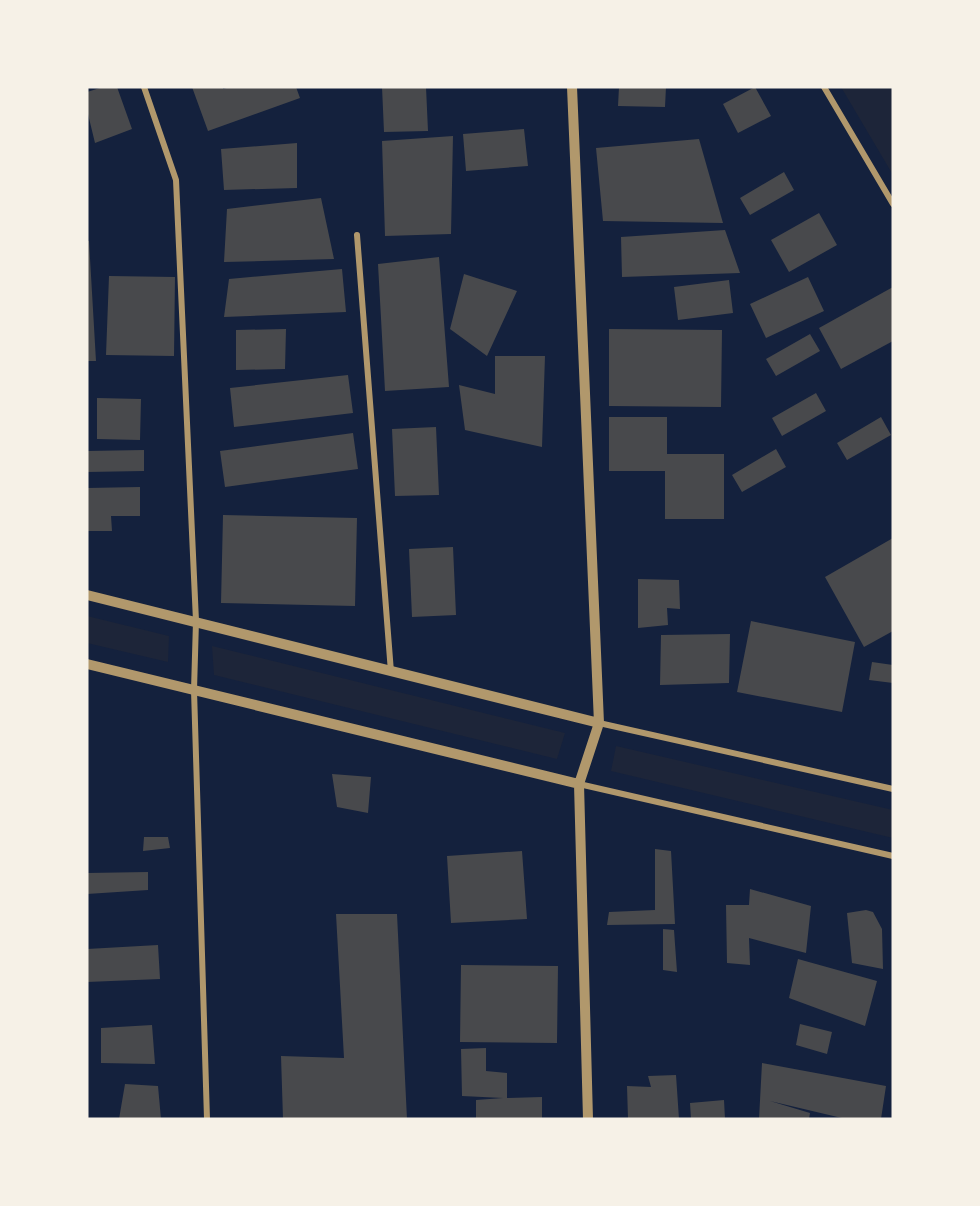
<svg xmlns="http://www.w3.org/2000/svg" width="980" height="1206" font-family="'Golos Text',sans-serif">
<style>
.green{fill:#1d2539}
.building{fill:#48494c}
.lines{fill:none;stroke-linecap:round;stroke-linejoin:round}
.minor{stroke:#b1986c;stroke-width:6}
.tertiary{stroke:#b1986c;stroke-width:10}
</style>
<rect width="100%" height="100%" fill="#14213d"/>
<path class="green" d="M 841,87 L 893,87 L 893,175 Z
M 87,616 L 169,636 L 168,662 L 87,643 Z
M 212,646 L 565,733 L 557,759 L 214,675 Z
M 616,746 L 893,810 L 893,838 L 611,771 Z"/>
<path class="building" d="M 103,87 L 117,87 L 132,129 L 95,143 L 87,110 L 87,92 Z
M 192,87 L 223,87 L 223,89 L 230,87 L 296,87 L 300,98 L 208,131 Z
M 382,87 L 426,87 L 428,131 L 384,132 Z
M 619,87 L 666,87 L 665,107 L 618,106 Z
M 755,87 L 771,116 L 738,133 L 723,104 Z
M 524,129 L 528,166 L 466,171 L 463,134 Z
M 453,136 L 451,234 L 385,236 L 382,141 Z
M 699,139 L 723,223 L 603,221 L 596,148 Z
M 297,143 L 297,188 L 224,190 L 221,149 Z
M 784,172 L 794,190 L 750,215 L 740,198 Z
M 321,198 L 334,259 L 224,262 L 227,209 Z
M 819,213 L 837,245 L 789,272 L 771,240 Z
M 725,230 L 740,273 L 622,277 L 621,237 Z
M 87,241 L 89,241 L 96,361 L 87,361 Z
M 439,257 L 449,387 L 385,391 L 378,264 Z
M 342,269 L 346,312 L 224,317 L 229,279 Z
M 464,274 L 517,291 L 487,356 L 450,329 Z
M 109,276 L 175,277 L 174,356 L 106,355 Z
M 808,277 L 824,311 L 766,338 L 750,304 Z
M 729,280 L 733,313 L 678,320 L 674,287 Z
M 893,287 L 893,341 L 841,369 L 819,328 Z
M 286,329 L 285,369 L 236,370 L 236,330 Z
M 609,329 L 722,330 L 721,407 L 609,406 Z
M 810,334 L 820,351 L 776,376 L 766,359 Z
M 495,356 L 545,356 L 542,447 L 465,430 L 459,385 L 495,394 Z
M 348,375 L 353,413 L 234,427 L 230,388 Z
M 816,393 L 826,411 L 782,436 L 772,418 Z
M 97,398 L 141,399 L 140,440 L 97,439 Z
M 609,417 L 667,417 L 667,454 L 724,454 L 724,519 L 665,519 L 665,471 L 609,471 Z
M 881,417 L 891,435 L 847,460 L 837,443 Z
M 436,427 L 439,495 L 395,496 L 392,429 Z
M 353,433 L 358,469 L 225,487 L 220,451 Z
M 776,449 L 786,467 L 742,492 L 732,475 Z
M 144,450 L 144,471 L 87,472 L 87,451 Z
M 140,487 L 140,516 L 111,516 L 112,531 L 88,531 L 87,488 Z
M 223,515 L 357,518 L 355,606 L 221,603 Z
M 893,538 L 893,631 L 864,647 L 825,577 Z
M 453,547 L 456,615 L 412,617 L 409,549 Z
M 638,579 L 679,580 L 680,609 L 667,608 L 668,625 L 638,628 Z
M 751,621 L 855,642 L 842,712 L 737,692 Z
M 730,634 L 729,683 L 660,685 L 661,635 Z
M 872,662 L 893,665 L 893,683 L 869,680 Z
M 332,774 L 371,777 L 368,813 L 337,807 Z
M 144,837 L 168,837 L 170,848 L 143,851 Z
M 655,849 L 671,851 L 675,924 L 607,925 L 609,912 L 655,910 Z
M 522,851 L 527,919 L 451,923 L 447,856 Z
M 148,872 L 148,890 L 87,894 L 87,873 Z
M 750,889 L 811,906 L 806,953 L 749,938 L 750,965 L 727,963 L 726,905 L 749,905 Z
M 866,910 L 873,912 L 882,929 L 883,969 L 852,963 L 847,913 Z
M 336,914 L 397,914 L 407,1119 L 283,1119 L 281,1056 L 344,1058 Z
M 663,929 L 674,930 L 677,972 L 663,970 Z
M 158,945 L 160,979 L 87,982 L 87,949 Z
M 798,959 L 877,981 L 865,1026 L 789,998 Z
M 461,965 L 558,966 L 557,1043 L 460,1042 Z
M 800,1024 L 832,1032 L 827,1054 L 796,1045 Z
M 152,1025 L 155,1064 L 101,1063 L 101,1028 Z
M 486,1048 L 486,1071 L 507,1073 L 507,1098 L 542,1097 L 542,1119 L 476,1119 L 476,1100 L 503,1098 L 462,1096 L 461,1049 Z
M 762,1063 L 886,1086 L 881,1119 L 846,1119 L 770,1101 L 810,1113 L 809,1119 L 759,1119 Z
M 676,1075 L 679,1119 L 628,1119 L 627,1086 L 651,1087 L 648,1076 Z
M 125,1084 L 158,1086 L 161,1119 L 119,1119 Z
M 724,1100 L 725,1119 L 691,1119 L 690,1103 Z"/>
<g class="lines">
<path class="minor" d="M 144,87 L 176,180 L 196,621 L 194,690 L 207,1119
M 824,87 L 893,204
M 357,235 L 391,672
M 599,723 L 893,789
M 579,784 L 893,856"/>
<path class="tertiary" d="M 572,87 L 599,723 L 579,784 L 588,1119
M 87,595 L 599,723
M 87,664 L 579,784"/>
</g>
<rect width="980" height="1206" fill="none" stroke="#f6f1e7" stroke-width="177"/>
</svg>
